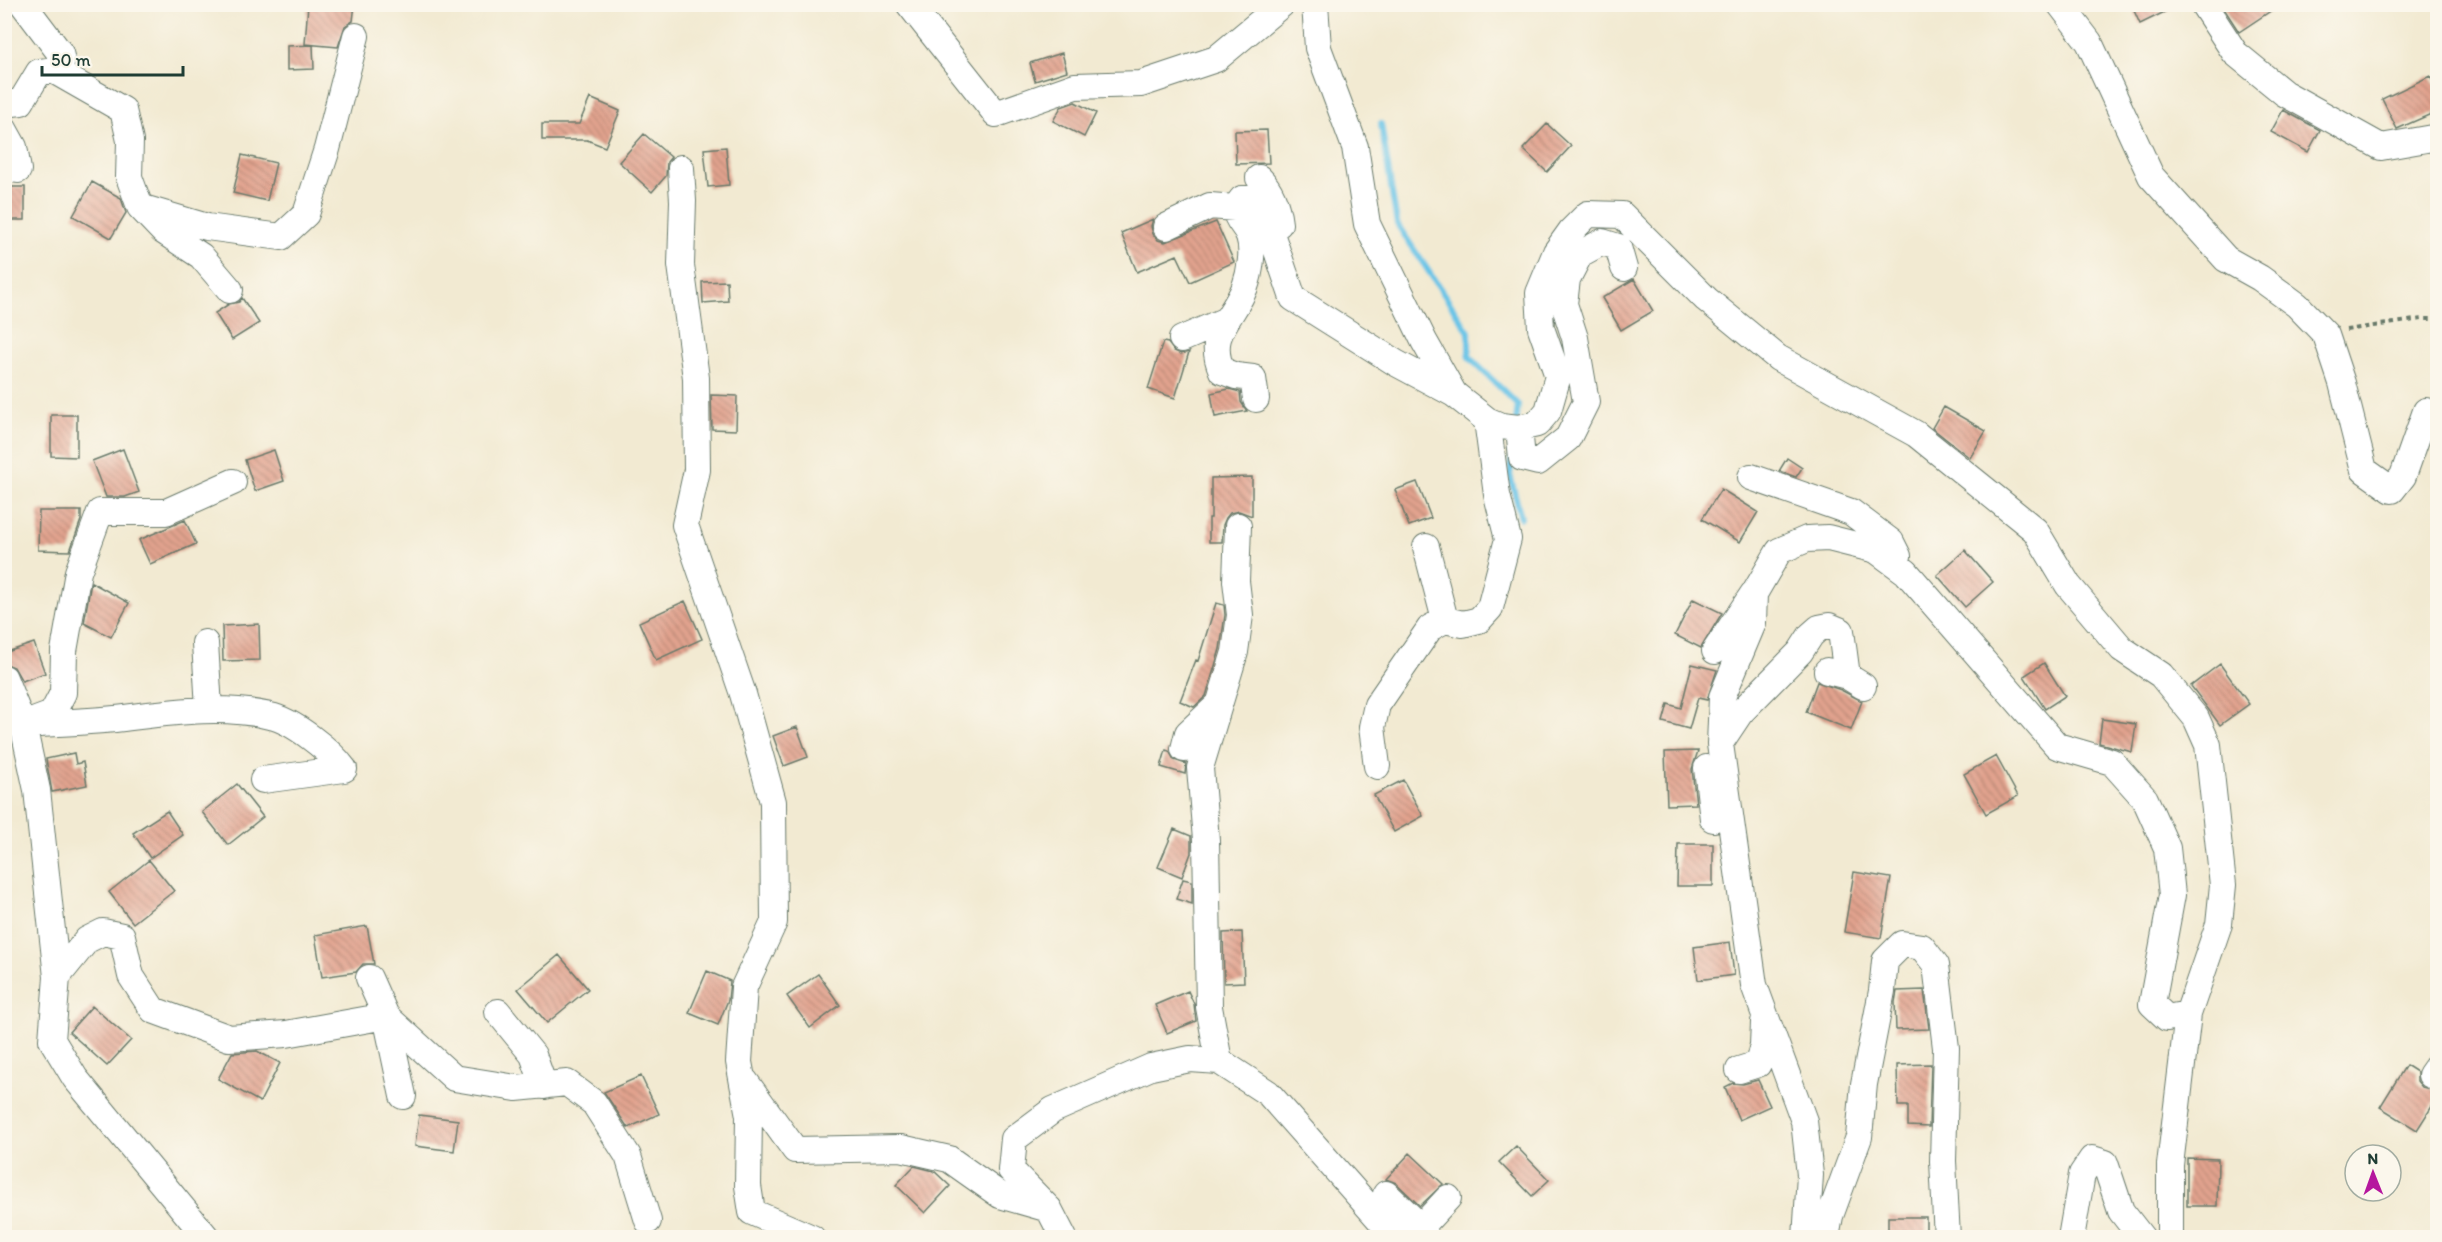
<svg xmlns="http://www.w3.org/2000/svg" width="2442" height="1242" font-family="Itim,sans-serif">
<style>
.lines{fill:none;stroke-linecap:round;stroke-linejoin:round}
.stream{stroke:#69c4e7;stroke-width:6}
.building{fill:url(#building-back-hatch)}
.minor-casing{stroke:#697a6b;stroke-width:28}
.path{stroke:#697a6b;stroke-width:4;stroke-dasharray:4.5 4.5;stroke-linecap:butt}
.minor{stroke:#fff;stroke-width:26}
</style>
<defs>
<pattern id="building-back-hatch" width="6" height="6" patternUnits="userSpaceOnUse" patternTransform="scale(1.5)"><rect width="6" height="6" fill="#e2a38e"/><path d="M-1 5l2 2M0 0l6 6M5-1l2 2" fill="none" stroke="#b78675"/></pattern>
</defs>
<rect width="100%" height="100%" fill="#fbf7ec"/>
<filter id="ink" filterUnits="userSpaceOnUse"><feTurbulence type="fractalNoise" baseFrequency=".0167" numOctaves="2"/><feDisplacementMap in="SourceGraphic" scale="12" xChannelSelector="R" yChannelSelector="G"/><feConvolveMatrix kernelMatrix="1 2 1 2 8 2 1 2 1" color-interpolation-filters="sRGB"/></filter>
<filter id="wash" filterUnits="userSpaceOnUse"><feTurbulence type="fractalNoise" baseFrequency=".008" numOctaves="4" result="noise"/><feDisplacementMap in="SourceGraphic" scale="24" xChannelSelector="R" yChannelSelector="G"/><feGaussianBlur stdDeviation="1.35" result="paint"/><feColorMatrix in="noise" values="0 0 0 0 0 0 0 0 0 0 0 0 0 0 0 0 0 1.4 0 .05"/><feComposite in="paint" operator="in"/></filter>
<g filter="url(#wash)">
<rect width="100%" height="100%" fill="#f2ead2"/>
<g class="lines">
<path class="stream" d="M 1381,124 L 1397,224 L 1469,332 L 1469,357 L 1518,405 L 1516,422
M 1512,457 L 1510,475 L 1521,518"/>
</g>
<g id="blocks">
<path class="building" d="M 308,4 L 355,4 L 353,21 L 345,26 L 338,47 L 305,44 Z
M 2131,4 L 2181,4 L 2140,24 Z
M 2221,4 L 2281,4 L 2239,32 Z
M 313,45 L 314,69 L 287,70 L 287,46 Z
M 1062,53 L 1067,71 L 1035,81 L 1030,63 Z
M 2430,76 L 2438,92 L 2438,111 L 2397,129 L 2382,99 Z
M 590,98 L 620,111 L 605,147 L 587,140 L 542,140 L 542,124 L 579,124 Z
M 1075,102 L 1096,113 L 1084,137 L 1053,121 L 1061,107 Z
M 2283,110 L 2320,130 L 2308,152 L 2271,132 Z
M 1547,124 L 1571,146 L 1547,172 L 1523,149 Z
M 1267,130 L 1269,163 L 1236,164 L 1235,131 Z
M 644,134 L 671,157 L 667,162 L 666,176 L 652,192 L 619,162 Z
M 726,147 L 729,185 L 708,187 L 704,149 Z
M 242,155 L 276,163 L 267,201 L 233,193 Z
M 92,182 L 121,198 L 126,213 L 111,238 L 73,216 Z
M 4,187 L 25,187 L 25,220 L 4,220 Z
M 1153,219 L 1151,226 L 1153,234 L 1158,240 L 1165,242 L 1216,222 L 1234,262 L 1190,282 L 1177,255 L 1137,272 L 1121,233 Z
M 1634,279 L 1653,311 L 1621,330 L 1602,298 Z
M 727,281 L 728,301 L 703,303 L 702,282 Z
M 242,298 L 259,323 L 232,340 L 215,313 L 229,304 L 239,302 Z
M 1163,342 L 1168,343 L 1174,351 L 1181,354 L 1189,352 L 1175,398 L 1148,389 Z
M 1229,389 L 1240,392 L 1241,402 L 1247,411 L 1215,417 L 1211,393 Z
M 711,395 L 737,396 L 736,430 L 712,429 Z
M 1944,407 L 1986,431 L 1970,458 L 1932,428 Z
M 51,415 L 77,415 L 77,457 L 51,456 Z
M 123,449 L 139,492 L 125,497 L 106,497 L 92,461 Z
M 274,450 L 284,481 L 255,491 L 245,460 Z
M 1787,458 L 1802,468 L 1796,477 L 1779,471 Z
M 1252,477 L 1252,516 L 1239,511 L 1230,513 L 1226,518 L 1223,525 L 1222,542 L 1209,542 L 1209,518 L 1211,518 L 1211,478 Z
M 1417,482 L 1431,518 L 1409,526 L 1395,490 Z
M 1721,489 L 1758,512 L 1740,542 L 1702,519 Z
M 39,511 L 81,511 L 81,520 L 70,551 L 38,550 Z
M 185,520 L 196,544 L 150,564 L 139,540 Z
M 1965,550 L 1993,582 L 1965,607 L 1937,575 Z
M 91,582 L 129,603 L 111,637 L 84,623 Z
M 1693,599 L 1722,613 L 1701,648 L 1675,635 Z
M 685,601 L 702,639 L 656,660 L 639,622 Z
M 1216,603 L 1224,605 L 1225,615 L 1220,649 L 1206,696 L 1194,707 L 1180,701 L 1196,660 L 1198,661 Z
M 259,624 L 260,660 L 223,661 L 222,626 Z
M 34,643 L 45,673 L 22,681 L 14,667 L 4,663 L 4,653 Z
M 2044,663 L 2065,696 L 2045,709 L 2024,676 Z
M 1692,664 L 1717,670 L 1707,700 L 1698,698 L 1689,729 L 1663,722 L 1668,704 L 1681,708 Z
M 2220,664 L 2249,704 L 2220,725 L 2191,686 Z
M 1817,682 L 1841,690 L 1862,701 L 1851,730 L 1806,712 Z
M 2102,719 L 2136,724 L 2132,752 L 2099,743 Z
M 797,727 L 808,757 L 784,766 L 773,736 Z
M 1166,750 L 1169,751 L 1174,760 L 1186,764 L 1185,774 L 1161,767 Z
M 1698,751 L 1692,769 L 1696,804 L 1667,805 L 1665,752 Z
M 74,753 L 76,764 L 83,762 L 87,785 L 52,792 L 46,759 Z
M 1996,756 L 2018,796 L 1986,814 L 1964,774 Z
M 1403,780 L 1423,816 L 1394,832 L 1374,795 Z
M 237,784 L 263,817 L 228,845 L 202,812 Z
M 167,811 L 183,835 L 150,858 L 133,833 Z
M 1174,829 L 1191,836 L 1191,853 L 1182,877 L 1158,867 Z
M 1678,844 L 1713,844 L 1713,886 L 1677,886 Z
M 149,860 L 174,891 L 133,923 L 109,892 Z
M 1854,872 L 1891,878 L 1881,938 L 1844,932 Z
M 1183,879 L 1192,881 L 1192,904 L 1176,899 Z
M 367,926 L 374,964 L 363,964 L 356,972 L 322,977 L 315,935 Z
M 1242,932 L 1244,982 L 1224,983 L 1223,933 Z
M 1730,942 L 1734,975 L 1698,980 L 1694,947 Z
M 559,955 L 588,989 L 547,1023 L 518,989 Z
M 707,971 L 730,981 L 728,1000 L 718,1025 L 689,1013 Z
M 818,974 L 840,1005 L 810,1028 L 787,996 Z
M 1924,990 L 1929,1029 L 1896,1030 L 1895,1002 L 1897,991 Z
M 1188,991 L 1194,1004 L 1196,1021 L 1167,1033 L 1155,1005 Z
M 92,1006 L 131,1040 L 107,1066 L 69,1032 Z
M 257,1051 L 280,1063 L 260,1102 L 218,1079 L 232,1053 Z
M 1931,1064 L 1929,1127 L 1908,1126 L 1908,1106 L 1898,1106 L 1897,1065 Z
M 2406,1065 L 2417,1072 L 2417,1081 L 2422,1087 L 2438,1091 L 2438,1097 L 2417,1130 L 2380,1107 Z
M 641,1076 L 659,1114 L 628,1128 L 604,1092 Z
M 1758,1080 L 1770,1106 L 1739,1120 L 1725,1087 L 1733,1083 L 1743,1084 Z
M 419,1115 L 458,1120 L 454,1151 L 415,1146 Z
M 1516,1146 L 1549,1180 L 1532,1196 L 1499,1162 Z
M 1410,1153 L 1443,1184 L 1420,1206 L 1396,1183 L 1386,1179 Z
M 2187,1158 L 2218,1159 L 2217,1206 L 2187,1206 Z
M 914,1166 L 934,1171 L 950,1186 L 925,1213 L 896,1185 Z
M 1888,1217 L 1926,1217 L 1926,1238 L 1888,1238 Z"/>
</g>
</g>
<g filter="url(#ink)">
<use href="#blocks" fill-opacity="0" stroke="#697a6b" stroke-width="1.5"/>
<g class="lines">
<g class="minor-casing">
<path id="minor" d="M 23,4 L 60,53 L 62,61 L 53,70
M 909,4 L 996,114 L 1075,86 L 1141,84 L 1216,59 L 1282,4
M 1315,4 L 1318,48 L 1355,147 L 1367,224 L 1424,341 L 1454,394 L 1487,420 L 1501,426 L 1519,428 L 1537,424 L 1548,411 L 1558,376 L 1541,328 L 1539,293 L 1556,252 L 1571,231 L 1588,214 L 1622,215 L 1706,299 L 1778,358 L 1916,434 L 2035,530 L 2068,585 L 2122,649 L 2161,675 L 2196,718 L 2208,745 L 2223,885 L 2219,924 L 2188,1014 L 2167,1018 L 2152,1004 L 2172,895 L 2167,848 L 2145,799 L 2112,762 L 2057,746 L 1906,572 L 1876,550 L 1828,538 L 1807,539 L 1779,551 L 1754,594 L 1753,623 L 1722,697 L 1720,744 L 1754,985 L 1804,1121 L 1810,1175 L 1806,1238
M 2060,4 L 2089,42 L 2151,176 L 2226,259 L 2260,278 L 2297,305 L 2326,335 L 2342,383 L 2364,470 L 2392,490 L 2403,476 L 2426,411
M 2203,4 L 2235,53 L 2284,93 L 2381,147 L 2438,137
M 4,104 L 21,102 L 39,72 L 53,70 L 123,110 L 130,141 L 129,177 L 140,207 L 163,231 L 201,256 L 230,290
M 4,129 L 14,147 L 18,170
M 681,168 L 683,201 L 681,265 L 696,378 L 697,470 L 685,525 L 743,694 L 773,802 L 774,922 L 744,987 L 739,1062 L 749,1116 L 748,1186 L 752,1212 L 812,1238
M 1259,178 C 1271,190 1277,206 1279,224
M 143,208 L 207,227 L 281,237 L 306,214 L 327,149 L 356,36
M 1166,227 L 1210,206 L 1235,208
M 1182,339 L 1224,321
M 1256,399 L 1253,378 L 1236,376 L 1222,371 C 1205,333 1233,319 1245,287 C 1250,273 1254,250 1249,236 C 1245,224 1237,223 1235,208 L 1242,199 L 1252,199 L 1263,210 L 1293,298 L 1396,363 L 1454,394
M 1519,428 L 1522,458 L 1538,462 L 1568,438 L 1586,402 L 1575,338 L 1564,304 L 1567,279 L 1580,254 L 1602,242 L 1618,247 L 1624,268
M 1751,477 L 1851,512 L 1891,542 L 1898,556
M 233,482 L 166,512 L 100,512 L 78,572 L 64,651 L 63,693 L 52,714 L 23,725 C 54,723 84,722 115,719 C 167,713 219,704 270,716 C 292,720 331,751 344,769 L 263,780
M 1426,547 L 1445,620
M 205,643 L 209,708
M 1715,651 L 1753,594
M 1827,671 L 1847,676 L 1863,686
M 4,678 L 23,725 L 37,790 L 57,977 L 52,1040 L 75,1078 L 207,1238
M 1720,743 L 1740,713 L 1800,652 L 1811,635 L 1819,628 L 1829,626 L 1841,631 L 1847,676
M 1184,749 L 1188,733 L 1217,706
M 1377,766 L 1372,727 L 1377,705 L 1430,628 L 1445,620 L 1463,624 L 1479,620 L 1490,608 L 1508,539 L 1497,495 L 1487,420
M 1707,768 L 1713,819
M 57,977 L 87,940 L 103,932 L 122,936 L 131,976 L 153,1010 L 229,1038 L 286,1034 L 386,1016 L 454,1078 L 516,1088 L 567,1083 L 594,1103 L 628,1156 L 648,1221
M 369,978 L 386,1016 L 403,1096
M 498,1012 L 533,1055 L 544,1086
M 1219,1061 L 1209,1007 L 1206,840 L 1200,768 L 1235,652 L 1240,615 L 1236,581 L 1238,526
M 1739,1070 L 1758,1064 L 1763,1045 L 1764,1022
M 2431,1075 L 2438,1065
M 745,1081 L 795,1150 L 901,1148 L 949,1159 L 1000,1195 L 1049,1209
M 1386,1194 L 1421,1227 L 1427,1238
M 1421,1227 L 1448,1198
M 1064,1238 L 1049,1209 L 1011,1170 L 1014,1139 L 1053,1110 L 1151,1067 L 1190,1059 L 1219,1061 L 1268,1093 L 1396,1238
M 1826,1238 L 1830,1216 L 1859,1137 L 1864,1084 L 1882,991 L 1885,961 L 1902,944 L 1922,947 L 1936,965 L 1946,1048 L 1943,1161 L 1947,1238
M 2071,1238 L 2082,1174 L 2092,1159 L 2105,1163 L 2121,1211 L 2142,1238
M 2170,1238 L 2170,1165 L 2188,1014"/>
</g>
<path class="path" d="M 2346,330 L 2422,319 L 2438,319"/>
<use href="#minor" class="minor"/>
</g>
</g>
<rect width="2442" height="1242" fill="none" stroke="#fbf7ec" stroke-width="24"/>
<g transform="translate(2373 1173) rotate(359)"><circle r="28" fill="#fbf7ec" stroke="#a3ada2" stroke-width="1.5"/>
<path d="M0-4.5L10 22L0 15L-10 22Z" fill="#b5179e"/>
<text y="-9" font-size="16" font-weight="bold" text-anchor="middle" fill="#1f3d34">N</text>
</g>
<path d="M42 66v9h141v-9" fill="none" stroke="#1f3d34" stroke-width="3"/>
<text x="51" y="66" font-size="18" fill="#1f3d34" stroke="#fbf7ec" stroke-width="4.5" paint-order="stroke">50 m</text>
</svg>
